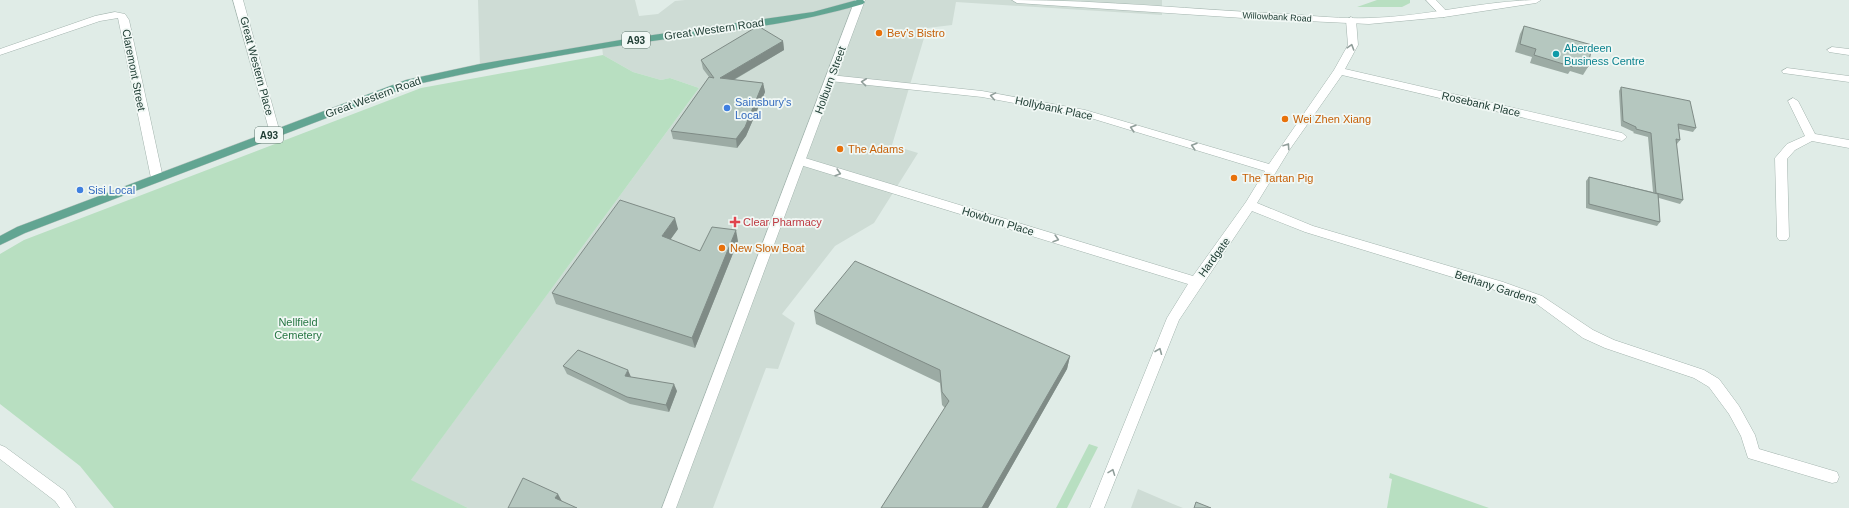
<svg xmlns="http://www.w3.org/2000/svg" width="1849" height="508" font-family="Helvetica,sans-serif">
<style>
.built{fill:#cedcd5}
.green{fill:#b8dfc1}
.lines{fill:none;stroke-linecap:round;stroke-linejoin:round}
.minor-casing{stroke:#a3b4ae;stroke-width:1}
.tertiary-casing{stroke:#a3b4ae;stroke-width:1}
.primary-casing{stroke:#c1c9c6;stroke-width:1}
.minor{fill:#fff;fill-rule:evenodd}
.tertiary{fill:#fff;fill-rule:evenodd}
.primary{fill:#62a592;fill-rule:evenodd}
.wall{fill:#9caba4}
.shaded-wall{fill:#7f8b86}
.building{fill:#b5c7bf;stroke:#7f8b86}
.oneway{stroke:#909e9a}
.food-dot{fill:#e8710a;stroke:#f1f8f5;stroke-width:1.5}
.culture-dot{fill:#0f9aa8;stroke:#f1f8f5;stroke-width:1.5}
.shop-dot{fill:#3f7fe0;stroke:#f1f8f5;stroke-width:1.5}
.health-dot{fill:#e0444e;stroke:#f1f8f5;stroke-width:1.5}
.labels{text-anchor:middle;stroke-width:3.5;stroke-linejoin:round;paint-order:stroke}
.far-street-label{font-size:9px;fill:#203e35;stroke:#f1f8f5}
.shield{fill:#f1f8f5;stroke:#5f766f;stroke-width:1}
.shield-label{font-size:10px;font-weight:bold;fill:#203e35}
.street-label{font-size:11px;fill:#203e35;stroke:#f1f8f5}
.food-label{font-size:11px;fill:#c56008;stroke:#f1f8f5;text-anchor:start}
.culture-label{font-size:11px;fill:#0d838f;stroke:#f1f8f5;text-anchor:start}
.shop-label{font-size:11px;fill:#366cbe;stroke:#f1f8f5;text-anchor:start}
.health-label{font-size:11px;fill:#be3a42;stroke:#f1f8f5;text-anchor:start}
.park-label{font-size:11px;fill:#277744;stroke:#f1f8f5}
</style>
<rect width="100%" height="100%" fill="#e0ece7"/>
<path class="built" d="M 478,0 L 635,0 L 639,16 L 658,14 L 675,1 L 685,0 L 1162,0 L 1162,15 L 956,2 L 952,25 L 927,28 L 892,145 L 918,153 L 874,223 L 835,246 L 782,314 L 795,323 L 778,369 L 766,368 L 713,508 L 468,508 L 410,481 L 699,88 L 670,78 L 661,80 L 633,72 L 603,55 L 602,47 L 480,67 Z
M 1138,489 L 1173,504 L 1183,508 L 1131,508 Z"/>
<path class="green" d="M 1377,0 L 1410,0 L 1410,3 L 1402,7 L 1357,7 Z
M 603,55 L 633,72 L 661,80 L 670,78 L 699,88 L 411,480 L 468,508 L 114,508 L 80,466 L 0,404 L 0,254 L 24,240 L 421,88 Z
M 1089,444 L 1098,447 L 1067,508 L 1056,508 Z
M 1390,473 L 1489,508 L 1387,508 L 1392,479 L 1389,478 Z"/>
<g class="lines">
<g class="minor-casing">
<path id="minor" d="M 233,0 L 243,0 L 280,133 L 279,136 L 271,136 L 270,133 Z
M 1426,0 L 1436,0 L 1449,14 L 1444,17 L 1441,16 Z
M 115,12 L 125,14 L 129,20 L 163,178 L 161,181 L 153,181 L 151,178 L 118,18 L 100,21 L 0,55 L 0,49 L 95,16 Z
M 1351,17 L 1356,20 L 1358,45 L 1345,69 L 1622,133 L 1627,137 L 1622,141 L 1342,75 L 1290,149 L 1257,203 L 1313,226 L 1503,282 L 1542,296 L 1593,330 L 1614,340 L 1704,370 L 1719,379 L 1739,406 L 1755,435 L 1759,449 L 1837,472 L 1839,477 L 1837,482 L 1832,483 L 1748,458 L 1741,436 L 1729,414 L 1709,387 L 1694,378 L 1605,348 L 1583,338 L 1534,302 L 1305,232 L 1252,211 L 1179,320 L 1104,508 L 1090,508 L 1167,318 L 1188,284 L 797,164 L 795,161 L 797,158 L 805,158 L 1193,276 L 1246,202 L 1265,171 L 1084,116 L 982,97 L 830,81 L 825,78 L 830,75 L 982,91 L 1085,110 L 1269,164 L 1334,70 L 1348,45 L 1346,20 Z
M 1832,47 L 1849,49 L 1849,55 L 1829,52 L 1827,50 Z
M 1787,68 L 1849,76 L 1849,82 L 1783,73 L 1782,71 Z
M 1793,98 L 1798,101 L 1815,134 L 1849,140 L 1849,148 L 1812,141 L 1795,150 L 1787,159 L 1789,237 L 1787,240 L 1779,240 L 1777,237 L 1775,158 L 1787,144 L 1805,136 L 1788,101 Z
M 0,445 L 5,447 L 65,491 L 76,508 L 60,508 L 55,501 L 0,459 Z"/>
</g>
<g class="tertiary-casing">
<path id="tertiary" d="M 855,0 L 865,0 L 676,508 L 662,508 Z
M 1012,0 C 1104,0 1196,10 1288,14 C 1314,16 1342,19 1369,18 C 1427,17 1483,0 1541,0 L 1536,3 L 1444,17 L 1369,24 L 1243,18 L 1017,3 Z"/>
</g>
<g class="primary-casing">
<path id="primary" d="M 857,0 L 863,0 L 865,2 L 863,4 C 793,25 718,32 645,42 C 567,53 490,68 413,85 L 25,233 L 0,245 L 0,236 L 17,227 L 406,80 L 480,64 L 632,38 L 813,12 Z"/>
</g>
<use href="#minor" class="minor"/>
<use href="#tertiary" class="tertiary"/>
<use href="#primary" class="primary"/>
</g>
<path class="wall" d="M 1524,26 L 1588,67 L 1583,75 L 1570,71 L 1568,74 L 1530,63 L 1532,57 L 1515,52 L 1520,34 Z
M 783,41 L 784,50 L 734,80 L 763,83 L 765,92 L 746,136 L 737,148 L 673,139 L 671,131 L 709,77 L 703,69 L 701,60 Z
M 1621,87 L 1696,128 L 1693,132 L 1679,129 L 1680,140 L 1677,144 L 1676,144 L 1683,200 L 1680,204 L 1659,198 L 1660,222 L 1657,226 L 1586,208 L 1586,181 L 1589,177 L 1653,192 L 1648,137 L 1633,133 L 1634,132 L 1621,126 L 1619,91 Z
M 678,229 L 670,240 L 700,251 L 738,241 L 695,348 L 556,304 L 552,293 Z
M 814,311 L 1070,356 L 1067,369 L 988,508 L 881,508 L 945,408 L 942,405 L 940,383 L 816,324 Z
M 563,366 L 630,377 L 677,391 L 669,412 L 630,404 L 567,374 Z"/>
<path class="shaded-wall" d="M 783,41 L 784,50 L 721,87 L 720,78 Z
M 763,83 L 765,92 L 746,136 L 737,148 L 736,139 Z
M 675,218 L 678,229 L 665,247 L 662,236 Z
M 736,230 L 738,241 L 695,348 L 692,338 Z
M 1070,356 L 1067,369 L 988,508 L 982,508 Z
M 628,370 L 631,377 L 625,376 Z
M 674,384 L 677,391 L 669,412 L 666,405 Z
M 558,494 L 564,505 L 555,498 Z"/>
<path class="building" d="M 758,26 L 783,41 L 720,78 L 763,83 L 745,127 L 736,139 L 671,131 L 709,77 L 714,78 L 701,60 Z
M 1524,26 L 1592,45 L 1588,67 L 1574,63 L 1573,67 L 1534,55 L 1536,49 L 1520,44 Z
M 1621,87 L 1690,101 L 1696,128 L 1678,124 L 1680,140 L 1676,139 L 1683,200 L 1656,193 L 1651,133 L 1636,129 L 1636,127 L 1623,121 Z
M 1589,177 L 1658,194 L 1660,222 L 1589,204 Z
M 620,200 L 675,218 L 662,236 L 700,251 L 712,227 L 736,230 L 692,338 L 552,293 Z
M 855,261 L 1070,356 L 982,508 L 881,508 L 949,401 L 942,392 L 940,370 L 814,311 Z
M 578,350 L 628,370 L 625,376 L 674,384 L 666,405 L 627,397 L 563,366 Z
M 523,478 L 558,494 L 555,498 L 577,508 L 508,508 Z
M 1196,502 L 1211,508 L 1194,508 Z"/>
<defs><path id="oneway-chevron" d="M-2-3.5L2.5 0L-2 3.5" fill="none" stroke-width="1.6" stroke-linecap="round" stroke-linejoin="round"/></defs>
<g class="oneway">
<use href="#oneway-chevron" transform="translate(1351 47) rotate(-73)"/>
<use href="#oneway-chevron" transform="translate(864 82) rotate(-174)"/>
<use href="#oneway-chevron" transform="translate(993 96) rotate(-170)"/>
<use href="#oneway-chevron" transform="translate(1133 128) rotate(-163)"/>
<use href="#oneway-chevron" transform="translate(1194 146) rotate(-163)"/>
<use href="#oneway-chevron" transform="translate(1287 146) rotate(-56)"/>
<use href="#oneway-chevron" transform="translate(838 173) rotate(17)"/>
<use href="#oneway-chevron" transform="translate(1056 239) rotate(17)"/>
<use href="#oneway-chevron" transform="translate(1159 351) rotate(-68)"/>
<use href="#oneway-chevron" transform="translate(1112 472) rotate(-69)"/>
</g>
<g class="food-dot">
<circle cx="879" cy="33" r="4"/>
<circle cx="1285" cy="119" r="4"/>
<circle cx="840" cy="149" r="4"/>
<circle cx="1234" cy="178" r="4"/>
<circle cx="722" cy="248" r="4"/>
</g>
<circle class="culture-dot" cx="1556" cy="54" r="4"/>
<g class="shop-dot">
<circle cx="727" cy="108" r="4"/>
<circle cx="80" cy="190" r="4"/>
</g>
<path class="health-dot" d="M733 216h4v4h4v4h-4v4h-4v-4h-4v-4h4z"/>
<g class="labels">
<g class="far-street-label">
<text transform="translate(1277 17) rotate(3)" y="3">Willowbank Road</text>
</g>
<g class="shield">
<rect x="622" y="32" width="28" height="16" rx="3"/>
<rect x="255" y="127" width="28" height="16" rx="3"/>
</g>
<g class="shield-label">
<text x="636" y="44">A93</text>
<text x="269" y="139">A93</text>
</g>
<g class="street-label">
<text transform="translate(714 29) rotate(-8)" y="4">Great Western Road</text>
<text transform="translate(257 66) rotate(75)" y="4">Great Western Place</text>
<text transform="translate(134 70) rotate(79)" y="4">Claremont Street</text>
<text transform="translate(830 80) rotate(-70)" y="4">Holburn Street</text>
<text transform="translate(373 97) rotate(-20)" y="4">Great Western Road</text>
<text transform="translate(1481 104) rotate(13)" y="4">Rosebank Place</text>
<text transform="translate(1054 108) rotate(12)" y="4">Hollybank Place</text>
<text transform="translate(998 221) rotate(17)" y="4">Howburn Place</text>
<text transform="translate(1214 257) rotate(-54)" y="4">Hardgate</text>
<text transform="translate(1496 287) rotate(18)" y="4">Bethany Gardens</text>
</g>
<g class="food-label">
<text x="887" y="37">Bev’s Bistro</text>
<text x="1293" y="123">Wei Zhen Xiang</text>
<text x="848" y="153">The Adams</text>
<text x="1242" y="182">The Tartan Pig</text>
<text x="730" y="252">New Slow Boat</text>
</g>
<g class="culture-label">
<text x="1564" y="52">Aberdeen<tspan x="1564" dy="13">Business Centre</tspan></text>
</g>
<g class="shop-label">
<text x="735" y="106">Sainsbury's<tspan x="735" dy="13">Local</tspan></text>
<text x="88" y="194">Sisi Local</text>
</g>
<g class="health-label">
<text x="743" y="226">Clear Pharmacy</text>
</g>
<g class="park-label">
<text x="298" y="326">Nellfield<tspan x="298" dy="13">Cemetery</tspan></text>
</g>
</g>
</svg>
